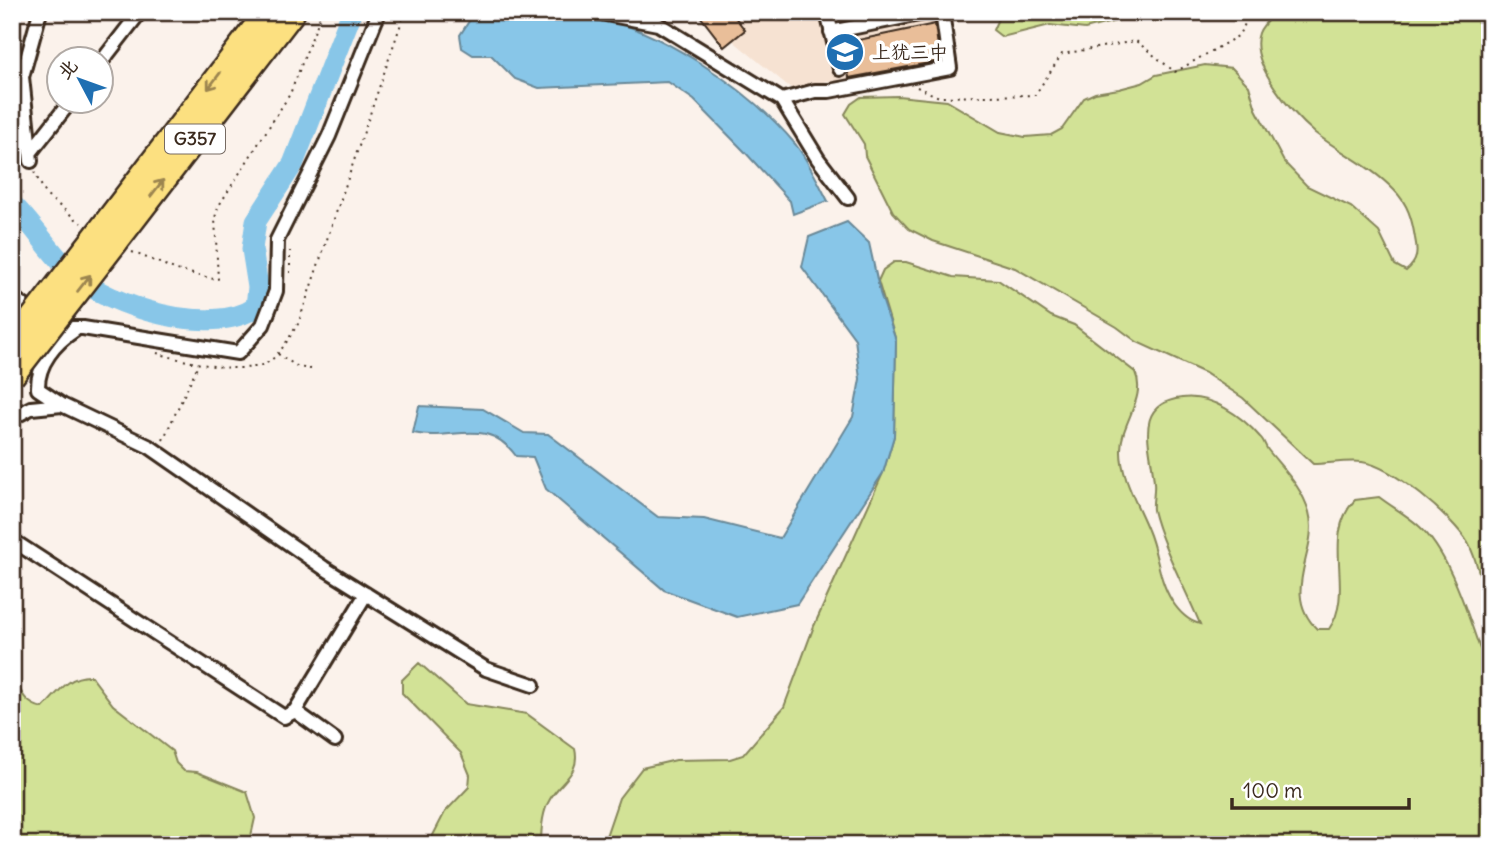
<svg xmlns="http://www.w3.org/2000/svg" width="1502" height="857" font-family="Delius,'LXGW WenKai TC',sans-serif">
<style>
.built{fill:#f6e2d2}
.green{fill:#d2e296;stroke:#86865a;stroke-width:2}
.water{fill:#88c6e8;stroke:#698897;stroke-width:2}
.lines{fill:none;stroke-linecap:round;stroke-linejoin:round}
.river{stroke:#88c6e8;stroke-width:21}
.building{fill:#e9be99;stroke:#3b2a1e;stroke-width:2}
.street-casing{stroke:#3b2a1e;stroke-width:18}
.highway-casing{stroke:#3b2a1e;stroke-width:28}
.path{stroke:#3b2a1e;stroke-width:2;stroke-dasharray:2 5;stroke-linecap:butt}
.street{stroke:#fff;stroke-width:12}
.highway{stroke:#fce080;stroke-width:23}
.highway-bridge-casing{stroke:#3b2a1e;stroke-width:28;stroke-linecap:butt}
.highway-bridge{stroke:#fce080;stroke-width:23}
.oneway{stroke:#9c854f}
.labels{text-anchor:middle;stroke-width:7;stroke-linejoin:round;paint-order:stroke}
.shield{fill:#fff;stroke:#766a62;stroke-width:2}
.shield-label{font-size:18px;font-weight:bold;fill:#3b2a1e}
.poi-label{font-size:19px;fill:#3b2a1e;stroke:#fff;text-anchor:start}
</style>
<rect width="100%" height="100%" fill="#fbf2eb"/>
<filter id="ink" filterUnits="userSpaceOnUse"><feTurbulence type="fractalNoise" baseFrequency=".0143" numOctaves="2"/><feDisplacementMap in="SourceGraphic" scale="14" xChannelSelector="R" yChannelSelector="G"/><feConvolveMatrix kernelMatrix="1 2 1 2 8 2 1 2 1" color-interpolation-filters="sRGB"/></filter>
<g filter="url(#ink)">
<path class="built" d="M 731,12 L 939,12 L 946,63 L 836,85 L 828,81 L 792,89 L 732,40 Z"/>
<path class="green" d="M 1001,12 L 1151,12 L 1085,29 L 1050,25 L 1002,37 L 993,30 Z
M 1276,12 L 1490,12 L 1490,604 C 1480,584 1478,560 1468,543 C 1453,517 1392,466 1362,462 C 1346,460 1328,464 1313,464 L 1243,398 L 1205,373 L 1137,342 L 1117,327 L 1015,268 L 933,241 L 909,229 L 893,212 L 865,156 L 864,144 L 845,114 L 851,104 L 861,97 L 898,96 L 947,101 L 1000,132 L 1025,137 L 1051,135 L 1062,129 L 1084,98 L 1095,93 L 1119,89 L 1142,83 L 1156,75 L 1205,65 L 1232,68 L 1249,86 L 1256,109 L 1284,162 L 1307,186 L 1351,207 L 1379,232 L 1395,265 L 1406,271 C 1418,261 1418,252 1415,238 C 1412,219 1408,204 1394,190 C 1371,166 1341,153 1315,133 C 1294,115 1248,64 1259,33 C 1262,25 1270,18 1276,12 Z
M 894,262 L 906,262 L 953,277 L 998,280 L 1051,316 L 1074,325 L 1135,372 C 1147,398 1121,422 1121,449 C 1120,476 1138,505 1148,530 C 1158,553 1158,579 1172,601 C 1179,612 1188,621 1200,624 C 1186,590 1161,544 1153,510 C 1152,502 1155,492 1154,483 C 1152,448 1131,404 1182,398 C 1211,394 1242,416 1260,437 C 1264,440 1265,446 1268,450 C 1283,469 1302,487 1309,512 C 1320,551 1279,591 1317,629 L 1329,629 C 1356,591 1320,537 1355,500 L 1379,497 C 1392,507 1407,515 1419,526 C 1449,552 1467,613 1480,649 L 1490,651 L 1490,845 L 603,845 L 619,798 L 642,768 L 676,760 L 730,759 L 743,755 L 784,707 L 814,626 L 883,473 L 894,436 L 896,341 L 878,281 L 883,270 Z
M 419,663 L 466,704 L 527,714 L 575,749 C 581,775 559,781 549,801 C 542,813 541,831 541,845 L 428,845 L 445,812 L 469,787 L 470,775 L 461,753 L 402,693 L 402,680 Z
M 12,674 C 20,690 24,704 43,708 C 58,693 68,675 91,676 L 113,705 L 172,751 L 176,763 L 184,771 L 197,772 L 247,792 L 255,818 L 249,845 L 12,845 Z"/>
<path class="water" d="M 475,12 C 510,12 552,6 587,14 C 660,29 749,88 796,145 C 809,162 818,182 828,201 L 793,214 L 790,201 L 744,151 L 694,100 L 668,82 L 539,88 L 515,79 L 491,55 L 473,55 L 462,48 L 460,35 Z
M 847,222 L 869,243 L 880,293 L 896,341 L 894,436 L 883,473 L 797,604 L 737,617 L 664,590 L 546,489 L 533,457 L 516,456 C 486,415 453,442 413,433 L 419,406 L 483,409 L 524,433 L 548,434 L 658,517 L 704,519 L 780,538 L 853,417 L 860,379 L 855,339 L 802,267 L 809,237 Z"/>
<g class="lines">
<path class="river" d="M 12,204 C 34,225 49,252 72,273 C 109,307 213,338 256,307 L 258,287 L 252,249 L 256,221 L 293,164 L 352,12"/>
</g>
<path class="building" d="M 697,12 L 731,12 L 745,30 L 724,47 Z
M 935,24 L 940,61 L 849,78 L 844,43 Z"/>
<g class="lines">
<g class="street-casing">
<path id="street" d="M 595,12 L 658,24 L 782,100 L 815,91 L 829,91 L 950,68 L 942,12
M 827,12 L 840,69
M 831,32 L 929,12
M 102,61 L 140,12
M 782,100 L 818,159 L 848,198
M 30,153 L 70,102
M 31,161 L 22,77 L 40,12
M 12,297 L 55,328 L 83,328 L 238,353 L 263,325 L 276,291 L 277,240 L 329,136 L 379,12
M 62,405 L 38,389 C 37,364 55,343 75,330
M 12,418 L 31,408 L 62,405 L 150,447 L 324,568 L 486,669 L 533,685
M 12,540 L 284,717 L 295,711 L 335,740
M 295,711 L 366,594"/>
</g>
<g class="highway-casing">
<path id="highway" d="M 98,233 L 267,12
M 116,242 L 293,12"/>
</g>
<path class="path" d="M 917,87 L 939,97 L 1035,95 L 1062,54 L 1136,41 L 1175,72 L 1238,36 L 1252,12
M 34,172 L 47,196 L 81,223
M 132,252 L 177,270 L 218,280 L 215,218 L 218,207 L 290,94 L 322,12
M 290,273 L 290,251
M 157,353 C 183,361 236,374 262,365 C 278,360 289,337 298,324 L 405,12
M 278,354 L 298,367 L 311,369
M 163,440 L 199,363"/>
<use href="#street" class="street"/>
<use href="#highway" class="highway"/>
<g class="highway-bridge-casing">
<path id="highway-bridge" d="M 12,344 L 98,233
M 12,376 L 116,242"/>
</g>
<use href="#highway-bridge" class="highway-bridge"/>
</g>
<defs><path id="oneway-shaft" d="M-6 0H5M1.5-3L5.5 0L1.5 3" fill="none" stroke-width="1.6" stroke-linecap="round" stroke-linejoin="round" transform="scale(1.75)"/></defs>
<g class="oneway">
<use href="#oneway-shaft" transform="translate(214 81) rotate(127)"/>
<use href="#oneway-shaft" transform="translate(157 188) rotate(-52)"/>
<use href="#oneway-shaft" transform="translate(84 283) rotate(-52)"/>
</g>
</g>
<defs>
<g id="school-disc" transform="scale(2.0125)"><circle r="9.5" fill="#1f6fb2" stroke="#fff"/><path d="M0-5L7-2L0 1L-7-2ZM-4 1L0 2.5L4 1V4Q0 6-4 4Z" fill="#fff"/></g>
</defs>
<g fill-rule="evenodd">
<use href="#school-disc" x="845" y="52"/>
</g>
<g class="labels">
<rect class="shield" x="165" y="124.5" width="60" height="29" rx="5"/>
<g class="shield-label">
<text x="195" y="145">G357</text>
</g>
<g class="poi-label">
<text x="872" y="59">上犹三中</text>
</g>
</g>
<rect width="1502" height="857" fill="none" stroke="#fff" stroke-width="42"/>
<rect x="21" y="21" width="1460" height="815" fill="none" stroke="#3b2a1e" stroke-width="2.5" filter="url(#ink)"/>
<g transform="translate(80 80) rotate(311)"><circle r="33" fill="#ffffff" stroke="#b1aaa5" stroke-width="2"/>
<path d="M0-5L12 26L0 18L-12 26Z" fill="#1f6fb2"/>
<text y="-10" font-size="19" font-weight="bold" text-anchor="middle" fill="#3b2a1e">北</text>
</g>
<path d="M1232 798v10h177v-10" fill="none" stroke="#3b2a1e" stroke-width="3.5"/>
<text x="1243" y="798" font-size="21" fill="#3b2a1e" stroke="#ffffff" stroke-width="5" paint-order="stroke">100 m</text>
</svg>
